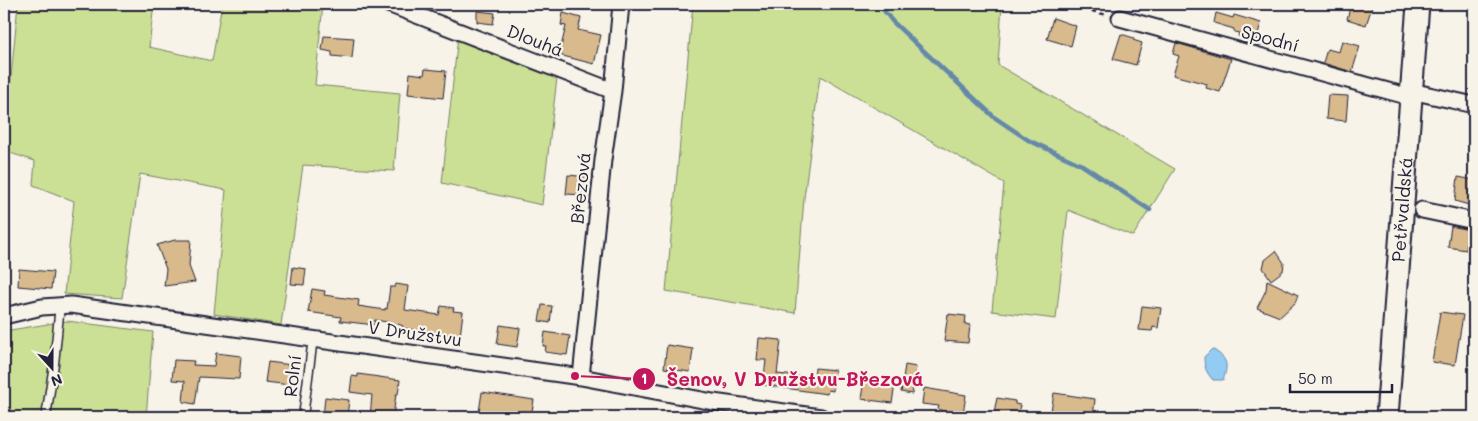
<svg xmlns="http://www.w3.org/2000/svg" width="1478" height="421" font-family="Mali,sans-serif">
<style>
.green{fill:#cce095;stroke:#778168}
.water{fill:#93ccf2;stroke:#6688a9}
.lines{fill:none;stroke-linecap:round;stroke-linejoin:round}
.stream{stroke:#6688a9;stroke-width:4.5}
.building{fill:#d9ba8c;stroke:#22223b}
.lane-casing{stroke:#22223b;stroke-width:11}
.street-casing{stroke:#22223b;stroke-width:19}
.secondary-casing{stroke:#22223b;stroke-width:25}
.path{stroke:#22223b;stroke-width:2.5;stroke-dasharray:5 4;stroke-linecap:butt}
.lane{stroke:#f7f3e8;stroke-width:8}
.street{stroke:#f7f3e8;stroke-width:15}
.secondary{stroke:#f7f3e8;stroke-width:21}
.labels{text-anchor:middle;stroke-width:4.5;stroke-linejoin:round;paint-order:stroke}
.street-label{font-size:18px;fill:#22223b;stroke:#f7f3e8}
.leader{fill:none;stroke:#c2185b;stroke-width:2}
.callout-dot{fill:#c2185b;stroke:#f7f3e8;stroke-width:2}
.mark-label{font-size:15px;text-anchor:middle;font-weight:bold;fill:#fff}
.callout-label{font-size:19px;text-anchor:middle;font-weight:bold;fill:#c2185b;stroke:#f7f3e8;stroke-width:4.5;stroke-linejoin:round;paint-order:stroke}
</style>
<rect width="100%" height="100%" fill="#f7f3e8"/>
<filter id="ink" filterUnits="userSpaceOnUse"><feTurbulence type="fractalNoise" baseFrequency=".02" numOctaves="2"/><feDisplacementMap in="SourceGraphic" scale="10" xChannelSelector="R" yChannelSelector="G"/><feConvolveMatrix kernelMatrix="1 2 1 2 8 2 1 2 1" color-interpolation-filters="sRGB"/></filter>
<g filter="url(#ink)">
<path class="green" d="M 18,4 L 154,4 L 149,47 L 212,61 L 222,4 L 323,4 L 315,85 L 400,93 L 394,171 L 303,165 L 281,325 L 214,314 L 226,190 L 140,174 L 122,298 L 64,294 L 74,201 L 33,185 L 35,161 L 4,151 Z
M 693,4 L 1002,4 L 998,65 L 1175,169 L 1133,236 L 1068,210 L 1056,319 L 992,311 L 1004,183 L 820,76 L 804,198 L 795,313 L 666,291 Z
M 458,36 L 557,78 L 542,205 L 442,183 Z
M 67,321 L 153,332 L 146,417 L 4,417 L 4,331 Z"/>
<path class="water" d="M 1212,349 C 1227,358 1229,364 1223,380 L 1213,380 C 1206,372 1204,367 1204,357 Z"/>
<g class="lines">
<path class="stream" d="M 879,4 L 892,21 L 994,117 L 1028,140 L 1082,165 L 1150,210"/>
</g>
<path class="building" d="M 1351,4 L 1373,4 L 1366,25 L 1347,19 Z
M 477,11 L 495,13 L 493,24 L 477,22 Z
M 563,13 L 581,18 L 578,30 L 601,35 L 594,64 L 559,55 L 566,26 L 561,25 Z
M 1216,13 L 1233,18 L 1234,15 L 1261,23 L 1256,41 L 1238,36 L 1239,33 L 1234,32 L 1234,29 L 1214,23 Z
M 1053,18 L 1076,26 L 1071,46 L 1047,39 Z
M 1121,34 L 1134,38 L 1133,40 L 1142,43 L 1136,65 L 1113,59 Z
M 324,36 L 354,38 L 352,58 L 332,56 L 332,52 L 322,50 Z
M 1342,41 L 1360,46 L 1352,72 L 1323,63 L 1327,49 L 1339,52 Z
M 1176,43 L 1231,59 L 1220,92 L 1206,88 L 1207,84 L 1173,75 L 1179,56 L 1173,54 Z
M 425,69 L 446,71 L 443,98 L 408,94 L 410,73 L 424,75 Z
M 1328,95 L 1348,96 L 1346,121 L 1326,119 Z
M 568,175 L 588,177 L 586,195 L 566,194 Z
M 1458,177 L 1474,180 L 1474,201 L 1473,200 L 1472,206 L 1455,201 Z
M 1451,226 L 1469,230 L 1466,250 L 1448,247 Z
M 175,240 L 191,240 L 189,266 L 195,282 L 164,286 L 166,269 L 157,245 Z
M 1276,251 L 1284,263 L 1283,271 L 1271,280 L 1263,268 L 1265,260 Z
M 293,267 L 306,269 L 304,285 L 291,284 Z
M 19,269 L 53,272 L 51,289 L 18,286 Z
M 1267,280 L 1298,295 L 1295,303 L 1280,317 L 1257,308 L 1266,290 Z
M 396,284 L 408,286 L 405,310 L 439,315 L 441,306 L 454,308 L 453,311 L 463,312 L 460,337 L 402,328 L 403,326 L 398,324 L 375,320 L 375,325 L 340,321 L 341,317 L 308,312 L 312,289 L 325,291 L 324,295 L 359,300 L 358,306 L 385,310 L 385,308 L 387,309 L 390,287 L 395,287 Z
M 542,305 L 552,306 L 550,323 L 539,321 Z
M 1142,306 L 1161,308 L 1158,328 L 1153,327 L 1152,331 L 1139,330 Z
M 1440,312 L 1463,315 L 1455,365 L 1432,362 Z
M 948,314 L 966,316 L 965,324 L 970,325 L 968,343 L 944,341 Z
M 500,325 L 520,328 L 517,347 L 497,344 Z
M 545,332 L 570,336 L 567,355 L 545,352 L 546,346 L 543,346 Z
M 759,338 L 781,340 L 777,374 L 814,378 L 815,368 L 835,370 L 833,391 L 828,390 L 827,394 L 763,385 L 766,360 L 757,360 Z
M 667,345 L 693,349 L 690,372 L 664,368 Z
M 216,353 L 241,356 L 239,379 L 199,377 L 195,404 L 183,402 L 185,381 L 172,380 L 174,360 L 194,361 L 193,365 L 214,366 Z
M 268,362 L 292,365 L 290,385 L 265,382 Z
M 905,365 L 916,367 L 912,394 L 901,392 Z
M 358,374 L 400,380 L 398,394 L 396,394 L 393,417 L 370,417 L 372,395 L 350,392 L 352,376 L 358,377 Z
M 864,380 L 895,384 L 892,403 L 861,399 Z
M 924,388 L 966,395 L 963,414 L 943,411 L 938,409 L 939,406 L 922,404 Z
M 482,392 L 534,400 L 531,417 L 519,417 L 479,412 Z
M 1054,393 L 1095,399 L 1093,417 L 1050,417 Z
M 325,397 L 349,400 L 347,417 L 323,417 Z
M 997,398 L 1015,401 L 1015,404 L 1020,405 L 1018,417 L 993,417 Z"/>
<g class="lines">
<g class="lane-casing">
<path id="lane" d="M 46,417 L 54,364 L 60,305
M 303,417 L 313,338"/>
</g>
<g class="street-casing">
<path id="street" d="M 388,4 L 613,91
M 1120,18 L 1410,97
M 1411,91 L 1474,105
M 1422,210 L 1474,221
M 4,316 L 42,307 L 71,305 L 581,377 L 713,402 L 821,417
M 581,377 L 603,160 L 613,91 L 621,4"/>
</g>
<g class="secondary-casing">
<g id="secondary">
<path id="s1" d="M 1387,417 L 1418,4"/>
</g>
</g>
<path class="path" d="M 1065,4 L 1107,15"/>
<use href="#lane" class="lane"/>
<use href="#street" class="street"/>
<use href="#secondary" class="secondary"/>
</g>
</g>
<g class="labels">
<g class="street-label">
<text transform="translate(1270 39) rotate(15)" y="6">Spodní</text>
<text transform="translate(535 41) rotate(21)" y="6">Dlouhá</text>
<text transform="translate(581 188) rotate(-84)" y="6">Březová</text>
<text dy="6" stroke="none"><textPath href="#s1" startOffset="208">Petřvaldská</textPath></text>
<text transform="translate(415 334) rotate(8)" y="6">V Družstvu</text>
<text transform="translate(293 376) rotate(-83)" y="6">Rolní</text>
</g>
</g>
<path class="leader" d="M575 376L644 379"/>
<g class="callout-dot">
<circle cx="575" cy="376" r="5"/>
<circle cx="644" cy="379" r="12"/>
</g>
<g class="mark-label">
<text x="644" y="384">1</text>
</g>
<g class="callout-label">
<text x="795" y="386">Šenov, V Družstvu-Březová</text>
</g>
<rect width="1478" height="421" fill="none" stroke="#f7f3e8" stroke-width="20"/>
<rect x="10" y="10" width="1458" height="401" fill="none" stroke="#22223b" stroke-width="2" filter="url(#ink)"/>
<g transform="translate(52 368) rotate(159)" stroke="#f7f3e8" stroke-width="4" paint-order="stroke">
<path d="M0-4L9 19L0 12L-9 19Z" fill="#22223b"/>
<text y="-8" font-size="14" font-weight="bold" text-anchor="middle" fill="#22223b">N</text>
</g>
<path d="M1290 384v8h102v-8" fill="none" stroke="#22223b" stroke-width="2.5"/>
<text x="1298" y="384" font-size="15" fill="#22223b" stroke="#f7f3e8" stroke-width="4" paint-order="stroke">50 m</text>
</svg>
